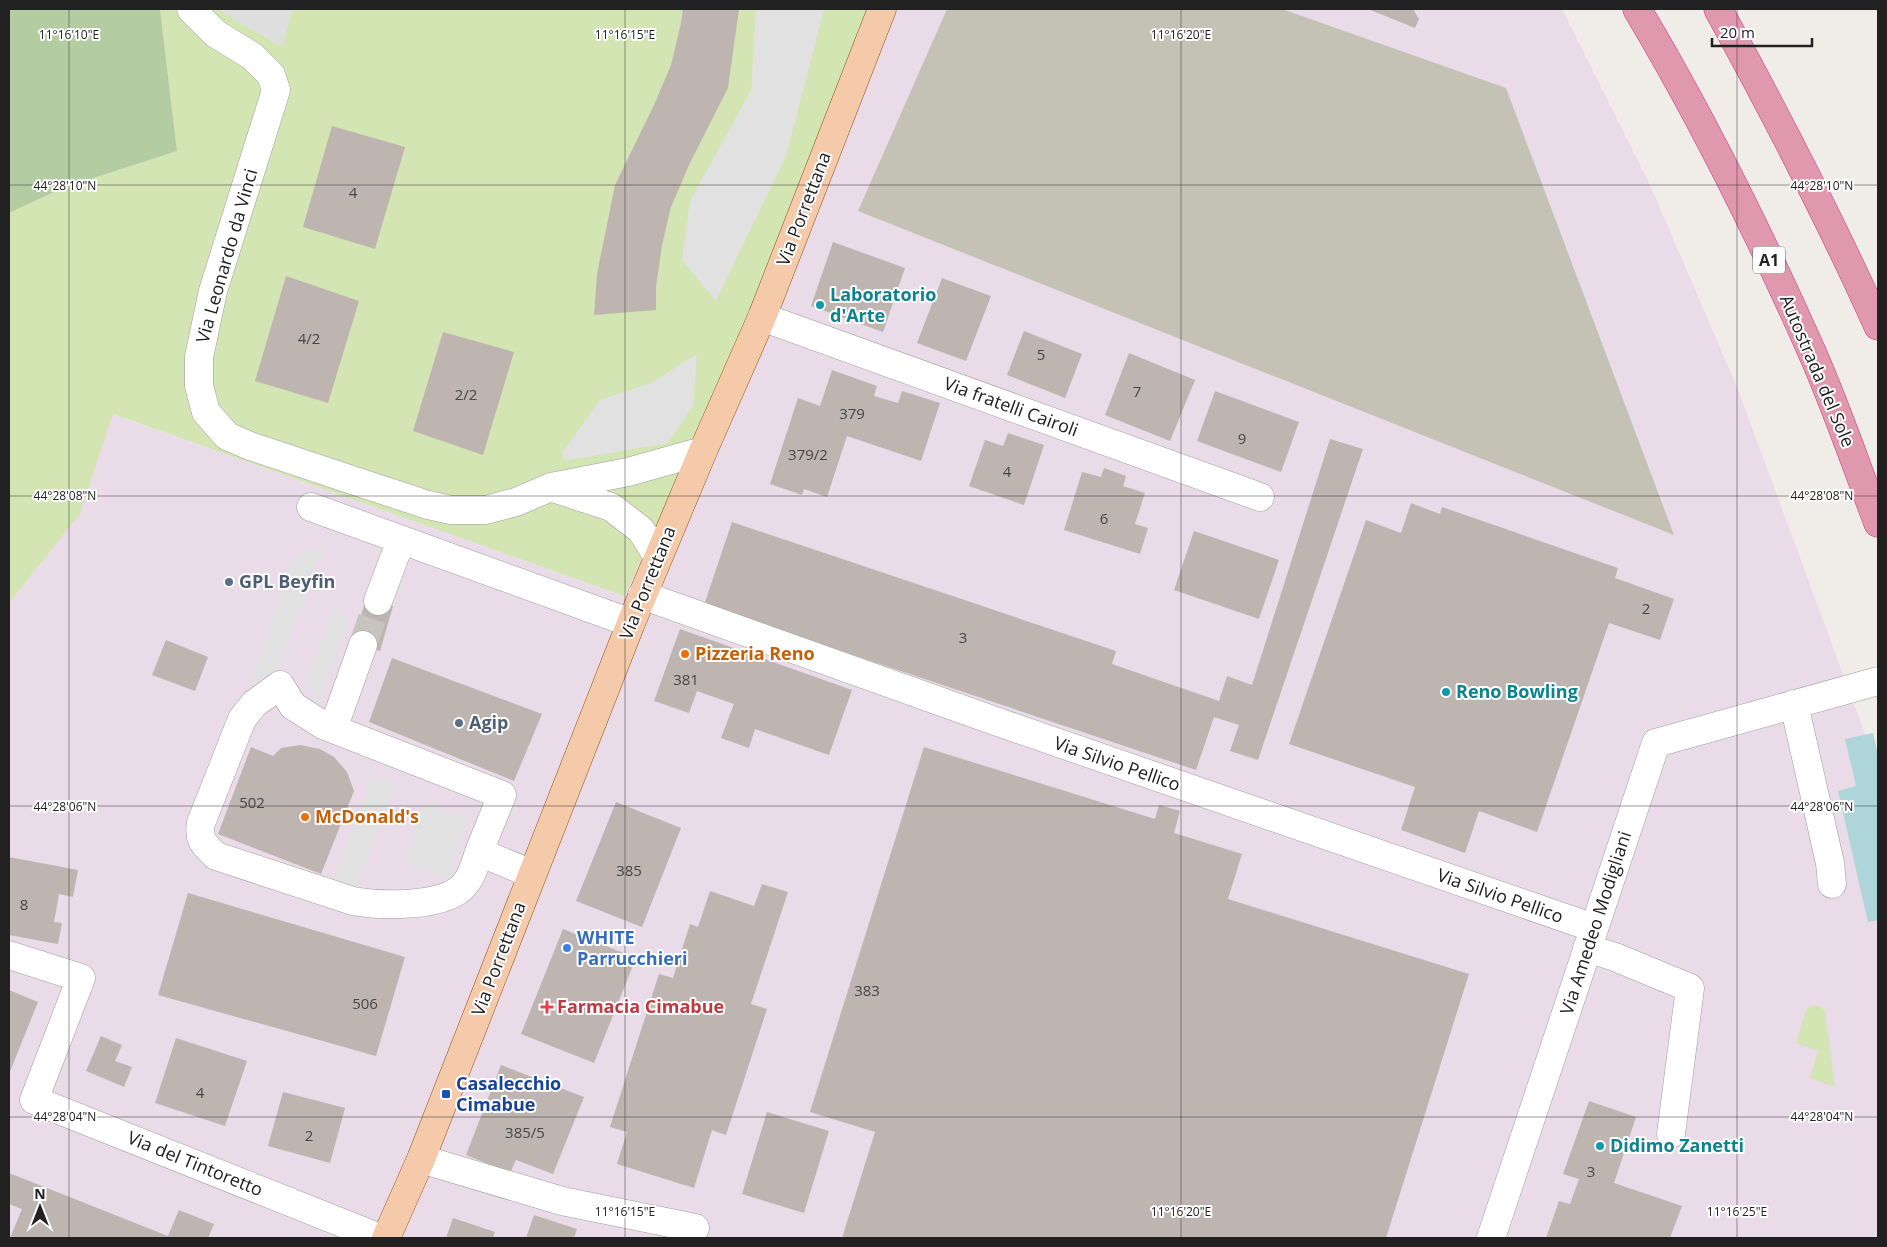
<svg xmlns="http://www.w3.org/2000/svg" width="1887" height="1247" font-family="'Open Sans',sans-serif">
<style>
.residential{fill:#dfdede}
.industrial{fill:#e9dbe8}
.construction{fill:#c4c2b4}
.grass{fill:#d2e5b3}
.forest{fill:#b3cca1}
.parking{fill:#e1e1e1}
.water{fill:#add5da}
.building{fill:#beb5b1}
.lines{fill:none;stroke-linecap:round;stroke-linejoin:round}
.minor-tunnel{stroke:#c7c4c0;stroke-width:28;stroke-dasharray:28 14;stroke-linecap:butt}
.minor-casing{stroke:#9e9e9e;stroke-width:29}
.major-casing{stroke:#90540e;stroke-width:29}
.highway-casing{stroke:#cc387e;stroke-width:29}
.minor{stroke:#fff;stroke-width:28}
.major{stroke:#f4caaa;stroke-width:28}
.highway{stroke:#e098af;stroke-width:28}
.ticks{fill:none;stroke:#212121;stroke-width:1;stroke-opacity:0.45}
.culture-dot{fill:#0f9aa8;stroke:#fff;stroke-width:2}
.service-dot{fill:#5c6f8a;stroke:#fff;stroke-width:2}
.food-dot{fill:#e8710a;stroke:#fff;stroke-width:2}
.shop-dot{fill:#3f7fe0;stroke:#fff;stroke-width:2}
.health-dot{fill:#e0444e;stroke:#fff;stroke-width:2}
.transit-dot{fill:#1a4fb4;stroke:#fff;stroke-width:2}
.labels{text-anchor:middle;stroke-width:4;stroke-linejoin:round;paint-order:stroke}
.number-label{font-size:15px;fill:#484645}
.shield{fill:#fff;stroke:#646464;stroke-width:1}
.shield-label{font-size:16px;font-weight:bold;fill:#212121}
.street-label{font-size:18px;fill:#212121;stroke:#fff}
.culture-label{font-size:18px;font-weight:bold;fill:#0d838f;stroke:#fff;text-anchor:start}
.service-label{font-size:18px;font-weight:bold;fill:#4e5e75;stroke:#fff;text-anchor:start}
.food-label{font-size:18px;font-weight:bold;fill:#c56008;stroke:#fff;text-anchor:start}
.shop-label{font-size:18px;font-weight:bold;fill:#366cbe;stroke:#fff;text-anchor:start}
.health-label{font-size:18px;font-weight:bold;fill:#be3a42;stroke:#fff;text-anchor:start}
.transit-label{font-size:18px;font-weight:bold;fill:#164399;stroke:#fff;text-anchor:start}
.ticks-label{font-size:12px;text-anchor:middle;fill:#212121;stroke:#fff;stroke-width:4;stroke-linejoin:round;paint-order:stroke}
</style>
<rect width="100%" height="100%" fill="#f0ede8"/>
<path class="residential" d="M 217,9 L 292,9 L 282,47 Z"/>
<path class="industrial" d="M 872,9 L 1562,9 L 1650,185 L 1737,387 L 1878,769 L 1878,1238 L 9,1238 L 9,603 L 80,514 L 112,414 L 624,596 Z"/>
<path class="construction" d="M 947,9 L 1282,9 L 1506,88 L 1674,535 L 858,211 Z"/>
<path class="grass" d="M 160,9 L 217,9 L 282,47 L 292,9 L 872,9 L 704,425 L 624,596 L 113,414 L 80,514 L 9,603 L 9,213 L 63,188 L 177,151 Z
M 1816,1005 L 1825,1010 L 1835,1087 L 1810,1078 L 1818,1051 L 1796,1043 L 1806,1010 L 1810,1006 Z"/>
<path class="forest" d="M 9,9 L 160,9 L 177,151 L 63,188 L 9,213 Z"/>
<path class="parking" d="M 756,9 L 824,9 L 786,156 L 716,301 L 682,260 L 690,201 L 751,90 Z
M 697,354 L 693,406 L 668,443 L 564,461 L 562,453 L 600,400 L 651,383 Z
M 325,545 L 278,673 L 251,682 L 292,558 Z
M 335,604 L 348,623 L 319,706 L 305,682 Z
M 373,776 L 397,784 L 357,888 L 333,879 Z
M 424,804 L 468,818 L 448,880 L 404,862 Z"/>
<path class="water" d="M 1873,733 L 1878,755 L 1878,920 L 1868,922 L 1838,791 L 1856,786 L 1845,739 Z"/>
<path class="building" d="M 683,9 L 739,9 L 728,88 L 689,165 L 671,207 L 662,245 L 656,287 L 656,310 L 594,315 L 597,274 L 615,185 L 654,105 L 671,65 L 681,23 Z
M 1368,9 L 1413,9 L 1419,19 L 1415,28 Z
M 332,126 L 405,147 L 375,249 L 303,227 Z
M 833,242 L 905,268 L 883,332 L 811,306 Z
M 286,276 L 359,301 L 328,403 L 255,381 Z
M 942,278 L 991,296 L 966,361 L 917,343 Z
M 1024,331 L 1082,354 L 1065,398 L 1007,375 Z
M 443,332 L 514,352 L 483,455 L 413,431 Z
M 1129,353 L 1195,380 L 1170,441 L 1105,415 Z
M 832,370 L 877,386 L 874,396 L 898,403 L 902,391 L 940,403 L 921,461 L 847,436 L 827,497 L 804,489 L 802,495 L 770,484 L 798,398 L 820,406 Z
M 1215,391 L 1299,422 L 1281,472 L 1197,441 Z
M 1008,433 L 1044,445 L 1024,505 L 969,486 L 985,440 L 1003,446 Z
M 1330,439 L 1363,449 L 1258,760 L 1230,751 L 1239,725 L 1214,717 L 1196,770 L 704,605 L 732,522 L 1116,651 L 1112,664 L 1219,701 L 1227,676 L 1252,685 Z
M 1104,468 L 1126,476 L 1123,486 L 1145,493 L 1135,524 L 1148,528 L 1140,554 L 1064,530 L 1082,472 L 1101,477 Z
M 1411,503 L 1440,514 L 1442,507 L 1618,568 L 1615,578 L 1674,599 L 1660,640 L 1609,623 L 1537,832 L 1479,811 L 1465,853 L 1401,830 L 1415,787 L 1289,744 L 1366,520 L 1401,533 Z
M 1194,531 L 1279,560 L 1259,619 L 1174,590 Z
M 367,597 L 393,606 L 380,651 L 352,642 Z
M 680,629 L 852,690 L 829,755 L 755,729 L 749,748 L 721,738 L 734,704 L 697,691 L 689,713 L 654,701 Z
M 166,640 L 208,657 L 195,691 L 152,675 Z
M 392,658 L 542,714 L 514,781 L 369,722 Z
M 300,745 L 320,749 L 334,757 L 347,772 L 354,791 L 321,874 L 218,834 L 251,747 L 273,756 L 281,748 Z
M 924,747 L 1155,819 L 1159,805 L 1180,811 L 1174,833 L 1242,854 L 1228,899 L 1469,974 L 1386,1238 L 842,1238 L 875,1132 L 810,1112 Z
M 616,802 L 681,828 L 642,927 L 576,901 Z
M 9,857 L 78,870 L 73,897 L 59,894 L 54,922 L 62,923 L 58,944 L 9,935 Z
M 762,884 L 788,892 L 751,1004 L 767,1009 L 726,1135 L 712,1130 L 694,1188 L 617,1164 L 627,1132 L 610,1127 L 659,974 L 673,978 L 690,924 L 698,927 L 710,891 L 754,906 Z
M 188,893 L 405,957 L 376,1056 L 158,995 Z
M 563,929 L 636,958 L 594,1063 L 521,1034 Z
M 9,990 L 38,1002 L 9,1074 Z
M 101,1036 L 122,1045 L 115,1061 L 132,1067 L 124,1087 L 86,1071 Z
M 176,1038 L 247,1061 L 225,1126 L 155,1103 Z
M 501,1065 L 584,1097 L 553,1174 L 516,1160 L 510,1173 L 466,1155 Z
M 283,1092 L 345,1108 L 330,1163 L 268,1146 Z
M 1589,1101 L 1636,1117 L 1614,1183 L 1682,1206 L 1670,1238 L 1546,1238 L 1559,1201 L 1570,1204 L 1579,1179 L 1563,1174 Z
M 767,1112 L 829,1131 L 804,1213 L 742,1194 Z
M 9,1173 L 168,1236 L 179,1210 L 214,1224 L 208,1238 L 10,1238 L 22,1209 L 9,1204 Z
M 534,1215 L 577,1229 L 574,1238 L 526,1238 Z
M 453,1218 L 495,1232 L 493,1238 L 446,1238 Z"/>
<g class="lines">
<path class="minor-tunnel" d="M 363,645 L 378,601"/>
<g class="minor-casing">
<path id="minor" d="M 191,9 L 216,34 L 252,56 L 271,75 L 276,90 L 213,291 L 199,357 L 199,386 L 206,412 L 227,436 L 250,446 L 343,477 L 428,505 L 451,510 L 486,510 L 516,502 L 551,487 L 628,472 L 703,451
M 762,317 L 1260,497
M 553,488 L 611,507 L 641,530 L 658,557
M 311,507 L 631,623
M 642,595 L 995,721 L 1594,928
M 378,601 L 401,540
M 1794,704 L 1830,863 L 1832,884
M 333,729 L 363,645
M 479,852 L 502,795 L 323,725 L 293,706 L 280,685 L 254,704 L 242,719 L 201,823 C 198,839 204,845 216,856 L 353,901 C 380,906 447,908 465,884 C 472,876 476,862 479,852 L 532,874
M 1587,948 L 1615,957 L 1690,988 L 1671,1134
M 9,955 L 81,978 L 34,1100 L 380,1238
M 421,1159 L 562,1201 L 695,1228
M 1491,1238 L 1656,743 L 1878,681"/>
</g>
<g class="major-casing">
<path id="major" d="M 386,1238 L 421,1159 L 631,623 L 703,451 L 762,317 L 882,9"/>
</g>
<g class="highway-casing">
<path id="highway" d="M 1637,9 C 1702,118 1759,233 1811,350 C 1836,406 1856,465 1878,523
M 1718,9 C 1775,113 1829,217 1878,326"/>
</g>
<use href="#minor" class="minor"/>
<use href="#major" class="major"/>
<use href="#highway" class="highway"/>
</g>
<path class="ticks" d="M 69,9 L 69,1238M 625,9 L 625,1238M 1181,9 L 1181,1238M 1737,9 L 1737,1238M 9,185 L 1878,185M 9,496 L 1878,496M 9,806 L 1878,806M 9,1117 L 1878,1117"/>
<g class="culture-dot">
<circle cx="820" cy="305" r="5"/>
<circle cx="1446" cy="692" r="5"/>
<circle cx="1600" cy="1146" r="5"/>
</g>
<g class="service-dot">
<circle cx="229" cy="582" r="5"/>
<circle cx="459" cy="723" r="5"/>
</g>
<g class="food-dot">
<circle cx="685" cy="654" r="5"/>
<circle cx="305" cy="817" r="5"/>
</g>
<circle class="shop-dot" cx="567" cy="948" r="5"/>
<path class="health-dot" d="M544.5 999.5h5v5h5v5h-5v5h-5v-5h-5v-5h5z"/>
<rect class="transit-dot" x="441" y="1089" width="10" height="10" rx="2.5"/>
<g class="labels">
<g class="number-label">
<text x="353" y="198">4</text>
<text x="309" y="344">4/2</text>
<text x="1041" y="360">5</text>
<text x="1137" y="397">7</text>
<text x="466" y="400">2/2</text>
<text x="852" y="419">379</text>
<text x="1242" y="444">9</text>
<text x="808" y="460">379/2</text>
<text x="1007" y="477">4</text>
<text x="1104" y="524">6</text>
<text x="1646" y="614">2</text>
<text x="963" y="643">3</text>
<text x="686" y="685">381</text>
<text x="252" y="808">502</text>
<text x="629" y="876">385</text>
<text x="24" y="910">8</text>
<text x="867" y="996">383</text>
<text x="365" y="1009">506</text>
<text x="200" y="1098">4</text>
<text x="525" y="1138">385/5</text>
<text x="309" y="1141">2</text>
<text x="1591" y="1177">3</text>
</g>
<rect class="shield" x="1753" y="246.5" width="32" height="27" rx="4"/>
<g class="shield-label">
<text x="1769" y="266">A1</text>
</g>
<g class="street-label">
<text transform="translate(804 209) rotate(-69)" y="6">Via Porrettana</text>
<text transform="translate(227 256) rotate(-74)" y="6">Via Leonardo da Vinci</text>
<text transform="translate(1817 371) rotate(67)" y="6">Autostrada del Sole</text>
<text transform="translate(1011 407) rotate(20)" y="6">Via fratelli Cairoli</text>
<text transform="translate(648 583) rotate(-68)" y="6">Via Porrettana</text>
<text transform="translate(1117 764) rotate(19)" y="6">Via Silvio Pellico</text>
<text transform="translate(1500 896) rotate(19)" y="6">Via Silvio Pellico</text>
<text transform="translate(1596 923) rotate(-72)" y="6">Via Amedeo Modigliani</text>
<text transform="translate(499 959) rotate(-69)" y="6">Via Porrettana</text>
<text transform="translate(195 1164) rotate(22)" y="6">Via del Tintoretto</text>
</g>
<g class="culture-label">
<text x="830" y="301">Laboratorio<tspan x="830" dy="21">d'Arte</tspan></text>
<text x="1456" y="698">Reno Bowling</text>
<text x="1610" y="1152">Didimo Zanetti</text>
</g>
<g class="service-label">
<text x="239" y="588">GPL Beyfin</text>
<text x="469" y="729">Agip</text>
</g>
<g class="food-label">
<text x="695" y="660">Pizzeria Reno</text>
<text x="315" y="823">McDonald's</text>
</g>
<g class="shop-label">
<text x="577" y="944">WHITE<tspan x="577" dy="21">Parrucchieri</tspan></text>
</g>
<g class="health-label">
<text x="557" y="1013">Farmacia Cimabue</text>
</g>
<g class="transit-label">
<text x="456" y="1090">Casalecchio<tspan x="456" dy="21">Cimabue</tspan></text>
</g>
</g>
<g class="ticks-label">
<text x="69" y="39">11°16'10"E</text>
<text x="625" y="39">11°16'15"E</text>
<text x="1181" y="39">11°16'20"E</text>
<text x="65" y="190">44°28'10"N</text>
<text x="1822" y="190">44°28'10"N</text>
<text x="65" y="500">44°28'08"N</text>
<text x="1822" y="500">44°28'08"N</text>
<text x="65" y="811">44°28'06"N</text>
<text x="1822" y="811">44°28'06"N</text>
<text x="65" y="1121">44°28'04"N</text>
<text x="1822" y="1121">44°28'04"N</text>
<text x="625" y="1216">11°16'15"E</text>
<text x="1181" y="1216">11°16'20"E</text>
<text x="1737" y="1216">11°16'25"E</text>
</g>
<rect width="1887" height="1247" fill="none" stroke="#212121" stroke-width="20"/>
<g transform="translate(40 1207)" stroke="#ffffff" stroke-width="4" paint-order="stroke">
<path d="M0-4L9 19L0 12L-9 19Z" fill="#212121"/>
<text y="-8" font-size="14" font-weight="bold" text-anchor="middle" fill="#212121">N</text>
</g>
<path d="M1712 38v8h100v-8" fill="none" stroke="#212121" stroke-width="2.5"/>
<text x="1720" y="38" font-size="15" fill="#212121" stroke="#ffffff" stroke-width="4" paint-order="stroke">20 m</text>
</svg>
